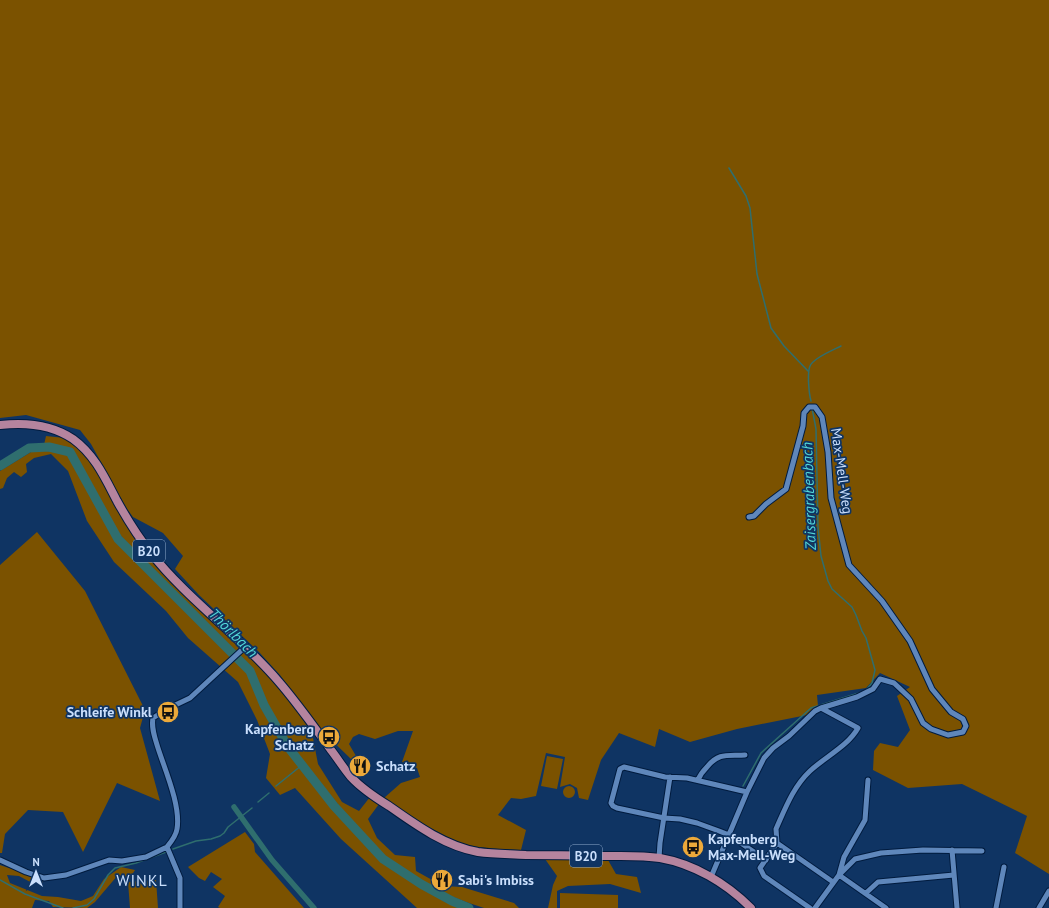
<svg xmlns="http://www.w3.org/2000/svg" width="1049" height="908" font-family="'PT Sans',sans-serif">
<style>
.green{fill:#7b5200}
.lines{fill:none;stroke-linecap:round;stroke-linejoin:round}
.stream{stroke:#2f6e6e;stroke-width:1.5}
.canal{stroke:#2f6e6e;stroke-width:5.5}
.river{stroke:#2f6e6e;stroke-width:9}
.minor-casing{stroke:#011b3e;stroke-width:7}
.primary-casing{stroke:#011b3e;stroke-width:10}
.minor{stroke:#5f87bb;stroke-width:5}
.primary{stroke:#b5849e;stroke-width:8}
.labels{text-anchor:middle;stroke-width:3.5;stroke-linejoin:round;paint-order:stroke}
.shield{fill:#0f3463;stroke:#92acce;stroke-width:1}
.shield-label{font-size:13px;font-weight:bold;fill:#cadffc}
.street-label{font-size:14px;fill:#cadffc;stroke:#0f3463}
.poi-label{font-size:14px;font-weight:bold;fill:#cadffc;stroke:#0f3463;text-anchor:start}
.water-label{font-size:15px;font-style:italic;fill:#52d7d8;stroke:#0f3463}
.quarter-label{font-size:16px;letter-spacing:1px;fill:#cadffc;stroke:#0f3463}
</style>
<rect width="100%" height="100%" fill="#0f3463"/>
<path class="green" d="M 0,0 L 1049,0 L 1049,874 L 1015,853 L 1027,816 L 962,784 L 908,788 L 873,770 L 874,751 L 880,743 L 898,747 L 910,730 L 897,696 L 910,687 L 880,673 L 866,688 L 817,695 L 818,706 L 807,715 L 737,729 L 690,742 L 659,729 L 655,747 L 619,733 L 601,760 L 588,800 L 579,798 L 577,788 L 570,784 L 560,787 L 565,757 L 546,753 L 536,796 L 521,799 L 511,798 L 498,815 L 526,830 L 521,850 C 503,849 485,849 468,845 C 442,838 407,813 384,798 L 401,783 L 420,777 L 417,768 L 402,762 L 413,731 L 398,731 L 375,739 L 359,734 L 353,737 L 349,744 L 356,756 L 352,760 L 319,728 L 280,675 L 259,652 L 199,595 L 175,569 L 183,556 L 163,533 L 133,517 L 127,509 L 91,444 L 80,430 L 26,415 L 0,418 Z
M 46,436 L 65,438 L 83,452 L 97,470 L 121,516 L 203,611 L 238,646 L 274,679 L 292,702 L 312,733 L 318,764 L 342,802 L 359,811 L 370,797 L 379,804 L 368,819 L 377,838 L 395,855 L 415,857 L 416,871 L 443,886 L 462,887 L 514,903 L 519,908 L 484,908 L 466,902 L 431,888 L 391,862 L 354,824 L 298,755 L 273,715 L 252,670 L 128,544 L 110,523 L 74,453 L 63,447 L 44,445 Z
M 49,450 L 67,454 L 112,534 L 129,554 L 249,674 L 261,708 L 286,749 L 306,776 L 349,828 L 381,861 L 445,902 L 461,908 L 417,908 L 341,839 L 295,788 L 280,795 L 266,778 L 270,754 L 257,720 L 238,682 L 188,638 L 166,611 L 114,562 L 87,521 L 68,471 L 51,454 L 34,458 L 26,464 L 27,472 L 21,477 L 14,472 L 7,478 L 3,488 L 0,489 L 0,471 L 31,452 Z
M 37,532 L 85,591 L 145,710 L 140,728 L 160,801 L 117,783 L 83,852 L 63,812 L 28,810 L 5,834 L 2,853 L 0,853 L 0,565 Z
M 547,756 L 563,759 L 557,789 L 541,786 Z
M563 792a6 6 0 1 1 12 0a6 6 0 1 1-12 0Z
M 245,832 L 254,844 L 255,852 L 304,908 L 220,908 L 218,907 L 225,896 L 213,887 L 222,879 L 211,872 L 205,881 L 199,878 L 188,867 Z
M 545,859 L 608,860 L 616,874 L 637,877 L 641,893 L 610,884 L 568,886 L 557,891 L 557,908 L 548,908 L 553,885 L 557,876 Z
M 0,865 L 41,879 L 43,883 L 34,884 L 19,876 L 7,875 L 10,883 L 42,896 L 58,897 L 81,901 L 93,896 L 104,879 L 121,867 L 135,870 L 130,878 L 118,875 L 95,902 L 87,908 L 53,907 L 49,901 L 35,900 L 32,908 L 0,908 Z
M 156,880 L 158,908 L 130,908 L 128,882 Z
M 560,893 L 618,895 L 618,908 L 560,908 Z"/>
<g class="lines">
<path class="stream" d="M 729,168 L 746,196 L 750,208 L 757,274 L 771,328 L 784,346 L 808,371
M 811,401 C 809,394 807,373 810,366 C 813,358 833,350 841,346
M 812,408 L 816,429 L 818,527 L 821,556 L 828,581 L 832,589 L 852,607 L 856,615 L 862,631 L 866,638 L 875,670 L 872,683 L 866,690
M 276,786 L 302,765
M 743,786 L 761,753 L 811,708 L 862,692
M 258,802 L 269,793
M 173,849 L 196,841 L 211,839 L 220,836 L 224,833 L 228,827 L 252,808
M 0,880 L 25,894 L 63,908
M 73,908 L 87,905 L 94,899 L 108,875 L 115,868 L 136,863 L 166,852"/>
<path class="canal" d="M 234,807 L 272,860 L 314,908"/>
<path class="river" d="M 0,466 L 29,448 L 49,447 L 70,452 L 118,539 L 250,671 L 264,705 L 288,747 L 334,806 L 383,859 L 421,884 L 452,901 L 469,908"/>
<g class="minor-casing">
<path id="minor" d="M 821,708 L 858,728 C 848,746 825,757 810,771 C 793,787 785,809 776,829 L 777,843 L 833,882
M 698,780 C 700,775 703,771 707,767 C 719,752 728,756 745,755
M 747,792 L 687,778 L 665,777 L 624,767 L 620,769 L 611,803 L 613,806 L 617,808 L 664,818 L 680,819 L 697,823 L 719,831 L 729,835 L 766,860
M 777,843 L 760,868 L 764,876 L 810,908
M 952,850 L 957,908
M 659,858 L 660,843 L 670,777
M 0,860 L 26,872 L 44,878 L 66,875 L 109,860 L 122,861 L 146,857 L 167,847
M 711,877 L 747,792 L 764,758 L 773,748 L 789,736 L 815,711 L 821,708 L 857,697 L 873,689 L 880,679 L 894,683 L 911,699 L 923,723 L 931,729 L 948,735 L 963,732 L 966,726 L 963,719 L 951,712 L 932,689 L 910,641 L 882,601 L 849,565 L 831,498 L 828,452 L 822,417 L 815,407 L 809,407 L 804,413 L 803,426 L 786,489 L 766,504 L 754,516 L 749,517
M 866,893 L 878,882 L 954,875
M 180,908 L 180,878 L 167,847 C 171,842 176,836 177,829 C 181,806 165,770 158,748 C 155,738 151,728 153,718 L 167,709 L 190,698 L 245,647
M 815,908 L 839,875 L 844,857 L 865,820 L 868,780
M 886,908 L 839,875 L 855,859 L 881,853 L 923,850 L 982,851
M 996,908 L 1004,867
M 1039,908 L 1049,891"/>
</g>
<g class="primary-casing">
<path id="primary" d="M 0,425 C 26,422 51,424 73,439 C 95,455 105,478 117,501 C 127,519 138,537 151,553 C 188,600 240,636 279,682 C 298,704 314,727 331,750 C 338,759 344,769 351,777 C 362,789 376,798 389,806 C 416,825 445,846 478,852 C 494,854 510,854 526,855 C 551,855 577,855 602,856 C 621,856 641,855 660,858 C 694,864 726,883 751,908"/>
</g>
<use href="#minor" class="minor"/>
<use href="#primary" class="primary"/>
</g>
<defs>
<g id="bus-disc" transform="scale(1.15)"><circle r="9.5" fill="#eca93a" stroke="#0f3463"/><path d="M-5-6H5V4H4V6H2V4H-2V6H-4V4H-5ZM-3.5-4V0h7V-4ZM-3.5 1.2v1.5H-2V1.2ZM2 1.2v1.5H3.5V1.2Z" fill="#111"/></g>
<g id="restaurant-disc" transform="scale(1.15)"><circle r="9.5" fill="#eca93a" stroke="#0f3463"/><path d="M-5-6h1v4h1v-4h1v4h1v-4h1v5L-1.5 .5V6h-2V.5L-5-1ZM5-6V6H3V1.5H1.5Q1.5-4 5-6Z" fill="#111"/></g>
</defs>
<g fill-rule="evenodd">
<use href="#bus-disc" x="168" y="712"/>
<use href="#bus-disc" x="329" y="737"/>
<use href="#restaurant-disc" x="360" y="766"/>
<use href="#bus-disc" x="693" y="847"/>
<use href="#restaurant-disc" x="442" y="880"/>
</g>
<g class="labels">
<g class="shield">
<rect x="133" y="540" width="32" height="22" rx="3"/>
<rect x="570" y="845" width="32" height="22" rx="3"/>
</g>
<g class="shield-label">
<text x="149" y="556">B20</text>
<text x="586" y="861">B20</text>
</g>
<g class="street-label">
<text transform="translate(842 471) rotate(82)" y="5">Max-Mell-Weg</text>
</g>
<g class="poi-label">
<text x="152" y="717" text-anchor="end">Schleife Winkl</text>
<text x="314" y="734" text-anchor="end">Kapfenberg<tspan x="314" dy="16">Schatz</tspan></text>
<text x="376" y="771">Schatz</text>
<text x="708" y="844">Kapfenberg<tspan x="708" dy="16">Max-Mell-Weg</tspan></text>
<text x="458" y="885">Sabi's Imbiss</text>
</g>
<g class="water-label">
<text transform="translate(809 496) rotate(-92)" y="5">Zaisergrabenbach</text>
<text transform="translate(233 633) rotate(45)" y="5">Thörlbach</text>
</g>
<g class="quarter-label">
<text x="142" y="886">WINKL</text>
</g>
</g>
<g transform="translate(36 872)" stroke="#0f3463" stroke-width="3" paint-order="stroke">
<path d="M0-3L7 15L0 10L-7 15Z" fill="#cadffc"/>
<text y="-6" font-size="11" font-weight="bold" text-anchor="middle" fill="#cadffc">N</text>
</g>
</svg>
